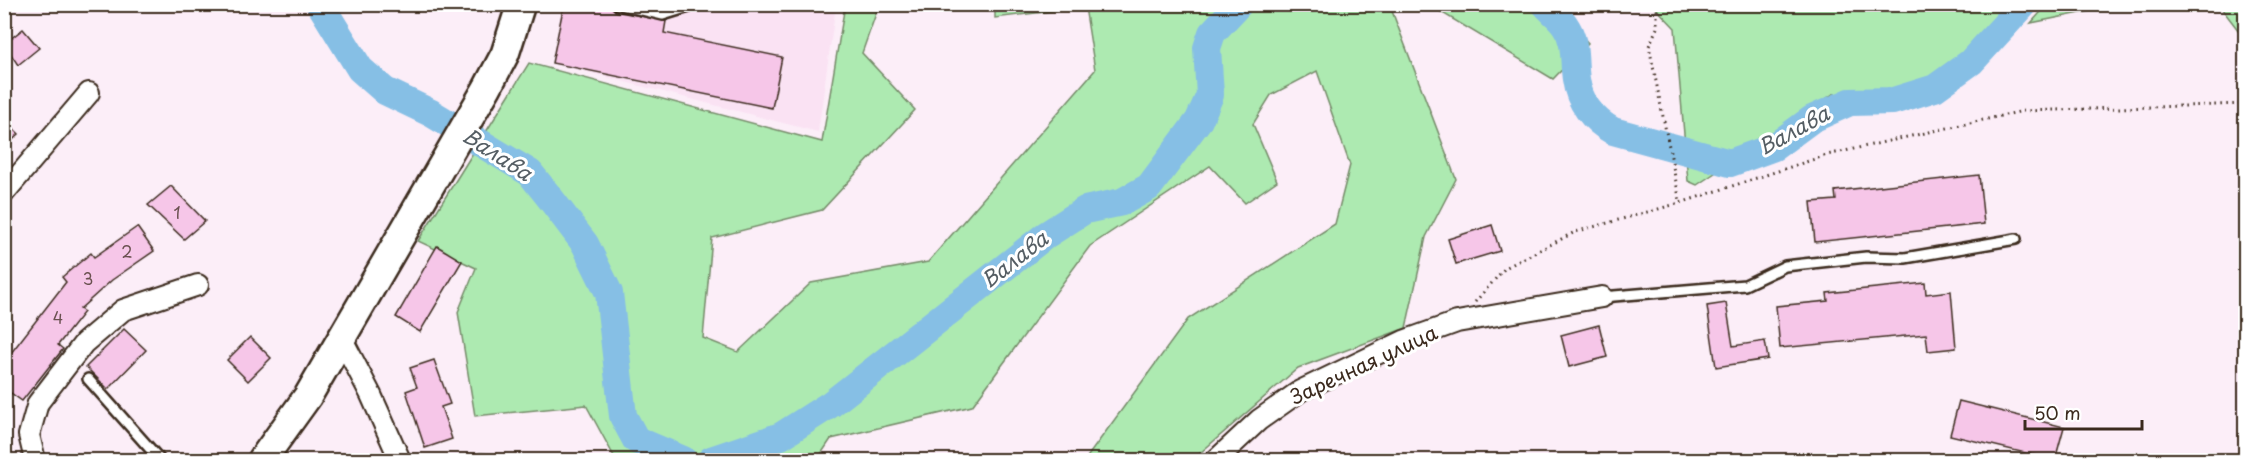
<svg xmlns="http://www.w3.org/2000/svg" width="2250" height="465" font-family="'Playpen Sans',sans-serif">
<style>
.built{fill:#fae2f3}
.green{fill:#adeab1;stroke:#748a68;stroke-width:1.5}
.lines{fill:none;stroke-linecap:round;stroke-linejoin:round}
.stream{stroke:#688395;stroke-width:4.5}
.river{stroke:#86bfe5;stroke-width:28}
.building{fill:#f6c6e8;stroke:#3b2a1e;stroke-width:1.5}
.lane-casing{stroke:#3b2a1e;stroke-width:14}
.street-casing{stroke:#3b2a1e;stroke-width:24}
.secondary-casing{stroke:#3b2a1e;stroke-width:32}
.path{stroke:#3b2a1e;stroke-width:3;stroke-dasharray:1.5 4.5;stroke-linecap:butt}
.lane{stroke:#fff;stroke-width:9}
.street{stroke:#fff;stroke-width:20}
.secondary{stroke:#fff;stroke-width:27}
.labels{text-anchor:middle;stroke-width:6;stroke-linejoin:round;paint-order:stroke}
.number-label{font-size:16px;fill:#6a5150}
.street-label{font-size:20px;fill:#3b2a1e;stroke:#fff}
.water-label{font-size:21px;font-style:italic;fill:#555e64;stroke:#fff}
</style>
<rect width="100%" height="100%" fill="#fceef8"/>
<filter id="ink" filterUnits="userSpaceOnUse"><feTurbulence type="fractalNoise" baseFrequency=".0167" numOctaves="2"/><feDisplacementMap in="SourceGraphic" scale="12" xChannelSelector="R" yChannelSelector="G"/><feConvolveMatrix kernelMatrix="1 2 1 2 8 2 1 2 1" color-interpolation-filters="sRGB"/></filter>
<g filter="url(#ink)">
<path class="built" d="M 562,5 L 836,5 L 818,132 L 552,63 Z"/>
<path class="green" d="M 845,5 L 879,5 L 862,53 L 915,110 L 822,210 L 712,238 L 703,338 L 738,352 L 811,283 L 928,262 L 1095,70 L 1085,7 L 995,18 L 995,5 L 1556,5 L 1588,43 L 1553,79 L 1431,6 L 1392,11 L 1456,179 L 1426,237 L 1406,328 L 1298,368 L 1192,460 L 1085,460 L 1188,319 L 1335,224 L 1350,165 L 1317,71 L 1271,95 L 1253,124 L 1277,181 L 1245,203 L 1210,166 L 1090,246 L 972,406 L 831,439 L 817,460 L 616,460 L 586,405 L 475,416 L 458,312 L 476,268 L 418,241 L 529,63 L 822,142 Z
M 1653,5 L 2008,5 L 1964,60 L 1907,89 L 1833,94 L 1697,185 L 1688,181 L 1675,28 Z
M 2047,5 L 2047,4 L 2120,5 L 2031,23 Z
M 2219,5 L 2245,5 L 2245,39 Z
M 480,453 L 523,457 L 526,460 L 482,460 Z"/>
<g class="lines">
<path class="stream" d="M 646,460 L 657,450"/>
<path class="river" d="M 320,4 L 360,69 L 385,91 L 431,113 L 530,173 L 550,198 L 585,244 L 609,293 L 623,416 L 636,440 L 683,460
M 1545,4 C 1551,11 1560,17 1565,25 C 1577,42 1573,60 1576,79 C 1579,102 1593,120 1613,131 L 1730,163 L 1774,147 L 1812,119 L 1850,102 L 1893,101 L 1935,88 L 1971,62 L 2024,4
M 711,460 L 781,436 L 831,404 L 1046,235 L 1085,210 L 1122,202 L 1149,187 L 1199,120 L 1210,95 L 1207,48 L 1212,33 L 1239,4"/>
</g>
<path class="building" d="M 564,4 L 610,4 L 615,11 L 666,21 L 664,33 L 782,57 L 772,108 L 552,63 Z
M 23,29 L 39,48 L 18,65 L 4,44 Z
M 4,119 L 19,134 L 4,148 Z
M 1979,175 L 1984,224 L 1815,242 L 1811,202 L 1836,200 L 1835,191 Z
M 171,186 L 205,221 L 184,239 L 148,205 Z
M 1492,225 L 1500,251 L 1456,264 L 1448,239 Z
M 137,227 L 154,251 L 112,280 L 80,309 L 84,312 L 58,345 L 63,349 L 22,401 L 4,388 L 4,362 L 66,282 L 62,277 L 91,253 L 94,257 Z
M 437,246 L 462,261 L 420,332 L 396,317 Z
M 1925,283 L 1926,294 L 1951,291 L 1956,348 L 1928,351 L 1926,334 L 1780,348 L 1776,306 L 1828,301 L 1827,293 Z
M 1726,303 L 1733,346 L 1765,341 L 1768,359 L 1716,367 L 1707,306 Z
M 1599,325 L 1607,357 L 1569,367 L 1561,335 Z
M 124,329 L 146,350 L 108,389 L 86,367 Z
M 250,337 L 271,358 L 248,381 L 227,360 Z
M 434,360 L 450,404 L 441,407 L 452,439 L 425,448 L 406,391 L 417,387 L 410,368 Z
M 1959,401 L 2064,427 L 2055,460 L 1950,435 Z"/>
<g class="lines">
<g class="lane-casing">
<path id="lane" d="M 617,4 L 663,15 L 689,7 L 690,4
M 1602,297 L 1745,285 L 1785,266 L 1866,257 L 1905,258 L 2016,239
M 88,379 L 160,460"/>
</g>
<g class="street-casing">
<path id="street" d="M 4,193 L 89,93
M 341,337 L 371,395 L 400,460
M 35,460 L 29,435 L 38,403 L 84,343 L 123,310 L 198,285
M 1216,460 L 1259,420 L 1300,391 L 1404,341 L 1457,322 L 1602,297"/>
</g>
<g class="secondary-casing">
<path id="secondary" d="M 262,460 L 308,396 L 487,88 L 505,54 L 521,4"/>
</g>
<path class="path" d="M 1657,4 L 1657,28 L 1649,46 L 1680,202
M 1475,302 L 1505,268 L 1575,232 L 1680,203 L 1827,155 L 2023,111 L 2246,104"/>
<use href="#lane" class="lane"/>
<use href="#street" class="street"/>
<use href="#secondary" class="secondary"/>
</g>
</g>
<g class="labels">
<g class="number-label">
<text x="177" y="219">1</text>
<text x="127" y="258">2</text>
<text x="88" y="285">3</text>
<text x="58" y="324">4</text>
</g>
<g class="street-label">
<text transform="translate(1364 365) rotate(-25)" y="7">Заречная улица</text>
</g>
<g class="water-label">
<text transform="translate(1794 131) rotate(-29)" y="7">Валава</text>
<text transform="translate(497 155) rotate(33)" y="7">Валава</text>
<text transform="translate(1015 260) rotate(-38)" y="7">Валава</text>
</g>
</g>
<rect width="2250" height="465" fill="none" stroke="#fff" stroke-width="24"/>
<rect x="12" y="12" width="2226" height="441" fill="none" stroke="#3b2a1e" stroke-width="2" filter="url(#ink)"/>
<path d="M2025 420v9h117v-9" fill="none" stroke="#3b2a1e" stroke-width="3"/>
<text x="2034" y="420" font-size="18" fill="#3b2a1e" stroke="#ffffff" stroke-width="4.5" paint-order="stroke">50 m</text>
</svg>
